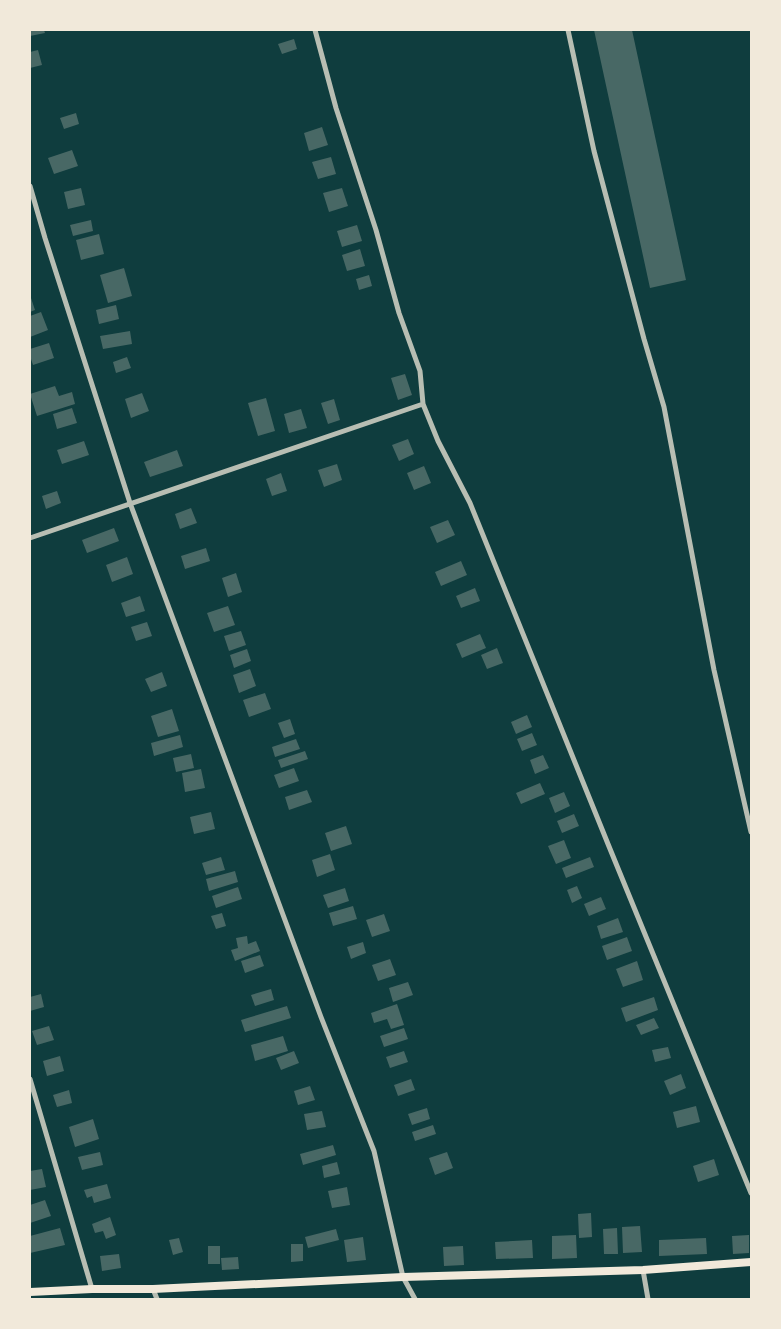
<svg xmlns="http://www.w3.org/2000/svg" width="781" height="1329" font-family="'DejaVu Sans',sans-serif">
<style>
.building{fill:#486865}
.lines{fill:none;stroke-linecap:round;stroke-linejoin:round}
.minor{stroke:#b8beb3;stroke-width:5}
.secondary{stroke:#f1e9da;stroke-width:8}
</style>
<rect width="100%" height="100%" fill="#0f3d3e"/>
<path class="building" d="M 30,30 L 44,30 L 45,33 L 30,36 Z
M 594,30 L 632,30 L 686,280 L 650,288 Z
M 294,39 L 297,49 L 282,54 L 278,44 Z
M 38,50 L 42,65 L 30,68 L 30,52 Z
M 76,113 L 79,124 L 64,129 L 60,118 Z
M 322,127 L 328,145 L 309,151 L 304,133 Z
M 72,150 L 78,166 L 54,174 L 48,158 Z
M 331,157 L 336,174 L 318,179 L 312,162 Z
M 81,188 L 85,205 L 68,209 L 64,192 Z
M 342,188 L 348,206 L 329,212 L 323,193 Z
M 91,220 L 93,231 L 73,236 L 70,225 Z
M 357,225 L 362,241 L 342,247 L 337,231 Z
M 99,234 L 104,254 L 81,260 L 76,240 Z
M 360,249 L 365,266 L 347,271 L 342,255 Z
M 124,268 L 132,296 L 108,303 L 100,275 Z
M 369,275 L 372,286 L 359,290 L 356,279 Z
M 30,295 L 35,310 L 30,312 Z
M 116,305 L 119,319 L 99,324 L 96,310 Z
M 41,312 L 48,330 L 30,337 L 30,316 Z
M 130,331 L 132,344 L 103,349 L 100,336 Z
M 49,343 L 54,358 L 33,365 L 30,356 L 30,349 Z
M 127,357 L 131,368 L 116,373 L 113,362 Z
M 405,374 L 412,395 L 398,400 L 391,378 Z
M 55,386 L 59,396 L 72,392 L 75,404 L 37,416 L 30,394 Z
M 142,393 L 149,411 L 131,418 L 125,399 Z
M 266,398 L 275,431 L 258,436 L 248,403 Z
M 334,399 L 340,420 L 328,424 L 321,403 Z
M 72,408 L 77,423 L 57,429 L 53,414 Z
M 301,409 L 307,428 L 289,433 L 284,414 Z
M 408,439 L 414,454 L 399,461 L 392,445 Z
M 84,441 L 89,455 L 62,464 L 57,450 Z
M 177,450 L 183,466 L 150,477 L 144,462 Z
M 337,464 L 342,480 L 324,487 L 318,470 Z
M 424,466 L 431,483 L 414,490 L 407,473 Z
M 281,473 L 287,491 L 272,496 L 266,479 Z
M 57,491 L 61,503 L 46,509 L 42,496 Z
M 191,508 L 197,523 L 180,529 L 175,514 Z
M 448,520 L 455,535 L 437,543 L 430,527 Z
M 114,528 L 119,541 L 87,553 L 82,540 Z
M 206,548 L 210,561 L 185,569 L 181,556 Z
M 127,557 L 133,574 L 112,582 L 106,565 Z
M 461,561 L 467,575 L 441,586 L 435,572 Z
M 236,573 L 242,592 L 228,597 L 222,578 Z
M 475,588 L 480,601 L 461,608 L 456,596 Z
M 140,596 L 145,611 L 126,617 L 121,603 Z
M 228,606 L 235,625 L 214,632 L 207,613 Z
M 147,622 L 152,636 L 136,641 L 131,627 Z
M 241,631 L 246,645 L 229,651 L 224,636 Z
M 480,634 L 486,648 L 462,658 L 456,644 Z
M 497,648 L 503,663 L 487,669 L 481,655 Z
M 247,649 L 251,661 L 234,668 L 230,655 Z
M 250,669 L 256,686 L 239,693 L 233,675 Z
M 162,672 L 167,686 L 151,692 L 145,679 Z
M 265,693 L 271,709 L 249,717 L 243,700 Z
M 172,709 L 179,731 L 158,737 L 151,716 Z
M 527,715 L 532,727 L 516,734 L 511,722 Z
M 290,719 L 295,734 L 284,738 L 278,723 Z
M 532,733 L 537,745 L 522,751 L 517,739 Z
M 180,735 L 183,747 L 154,756 L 151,743 Z
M 296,739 L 300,749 L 275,757 L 272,747 Z
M 305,751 L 308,759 L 281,768 L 278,760 Z
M 191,754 L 194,768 L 176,772 L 173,758 Z
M 543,755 L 549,768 L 535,774 L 530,760 Z
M 294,768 L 299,781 L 279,788 L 274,775 Z
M 201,769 L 205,788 L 185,792 L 182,773 Z
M 540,783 L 545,794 L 521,804 L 516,793 Z
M 307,790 L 312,802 L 289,810 L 285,797 Z
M 564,792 L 570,806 L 555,813 L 549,798 Z
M 211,812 L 215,829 L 194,834 L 190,817 Z
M 574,814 L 579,826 L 562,833 L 557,821 Z
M 346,826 L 352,844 L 331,851 L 325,833 Z
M 564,840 L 571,858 L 556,864 L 548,846 Z
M 330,854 L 335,870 L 317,877 L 312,860 Z
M 221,857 L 225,870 L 206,875 L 202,863 Z
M 590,857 L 594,867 L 566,878 L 562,868 Z
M 235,871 L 238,882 L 209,891 L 206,879 Z
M 577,886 L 582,898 L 572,903 L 567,890 Z
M 238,887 L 242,899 L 216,908 L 212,896 Z
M 345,888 L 349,901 L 328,908 L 323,895 Z
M 601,897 L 606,909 L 589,916 L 584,904 Z
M 353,906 L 357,919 L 333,926 L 329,913 Z
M 222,913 L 226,926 L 216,929 L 211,916 Z
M 384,914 L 390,931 L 372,937 L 366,920 Z
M 618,918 L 623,932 L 601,939 L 597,926 Z
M 247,936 L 248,944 L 256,941 L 260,951 L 235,961 L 231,950 L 238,948 L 236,938 Z
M 627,937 L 632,951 L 607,960 L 602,946 Z
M 363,942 L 366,953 L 351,959 L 347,947 Z
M 260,955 L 264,966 L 245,973 L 241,961 Z
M 390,959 L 396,975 L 378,981 L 372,965 Z
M 637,961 L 643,980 L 623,987 L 616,969 Z
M 408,982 L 413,995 L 393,1002 L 389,988 Z
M 271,989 L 274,1000 L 255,1006 L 251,995 Z
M 41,994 L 44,1007 L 30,1011 L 30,997 Z
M 654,997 L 658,1010 L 626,1022 L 621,1008 Z
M 397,1004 L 404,1025 L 391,1029 L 387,1019 L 374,1023 L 371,1013 Z
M 287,1006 L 291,1018 L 245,1032 L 241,1020 Z
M 654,1018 L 659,1028 L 641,1035 L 636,1025 Z
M 49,1026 L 54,1040 L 37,1045 L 32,1031 Z
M 404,1028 L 408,1039 L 384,1047 L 380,1036 Z
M 283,1036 L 288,1051 L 255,1061 L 251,1045 Z
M 668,1047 L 671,1058 L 655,1062 L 652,1050 Z
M 294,1051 L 299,1063 L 281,1070 L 276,1058 Z
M 404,1051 L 408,1062 L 390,1068 L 386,1057 Z
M 60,1056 L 64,1071 L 47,1076 L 43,1061 Z
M 681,1074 L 686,1088 L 670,1095 L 664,1081 Z
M 411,1079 L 415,1090 L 398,1096 L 394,1085 Z
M 310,1086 L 315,1100 L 298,1105 L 294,1091 Z
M 69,1090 L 72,1103 L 57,1107 L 53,1095 Z
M 696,1106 L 700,1122 L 677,1128 L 673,1112 Z
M 427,1108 L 430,1119 L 412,1125 L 408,1114 Z
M 322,1111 L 326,1127 L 307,1130 L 304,1114 Z
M 93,1119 L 99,1139 L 75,1147 L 69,1127 Z
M 433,1125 L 436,1134 L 415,1141 L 412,1132 Z
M 333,1145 L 336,1155 L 303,1165 L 300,1154 Z
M 100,1152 L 103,1165 L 82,1170 L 78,1157 Z
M 447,1152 L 453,1168 L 435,1175 L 429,1158 Z
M 714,1159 L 719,1175 L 698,1182 L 693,1166 Z
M 337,1162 L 340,1174 L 324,1178 L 322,1166 Z
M 42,1169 L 46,1187 L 30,1190 L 30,1171 Z
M 107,1184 L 111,1198 L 94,1203 L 92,1196 L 87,1198 L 84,1190 Z
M 347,1187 L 350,1205 L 332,1208 L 328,1191 Z
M 45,1200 L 51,1216 L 30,1223 L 30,1205 Z
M 591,1213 L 592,1237 L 579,1238 L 578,1214 Z
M 110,1217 L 116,1235 L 106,1239 L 103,1231 L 95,1233 L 92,1224 Z
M 640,1226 L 642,1252 L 623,1253 L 622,1227 Z
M 60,1228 L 65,1245 L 30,1253 L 30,1236 Z
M 617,1228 L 618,1254 L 604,1254 L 603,1229 Z
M 336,1229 L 339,1240 L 308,1248 L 305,1237 Z
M 576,1235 L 577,1258 L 552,1259 L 552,1236 Z
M 749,1235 L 749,1253 L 733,1254 L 732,1236 Z
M 363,1237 L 366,1260 L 347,1262 L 344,1240 Z
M 179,1238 L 183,1252 L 173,1255 L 169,1240 Z
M 706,1238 L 707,1254 L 659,1256 L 659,1240 Z
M 532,1240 L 533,1258 L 496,1259 L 495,1242 Z
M 291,1244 L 303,1244 L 303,1261 L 291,1262 Z
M 208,1246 L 220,1246 L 220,1264 L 208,1264 Z
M 463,1246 L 464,1265 L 444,1266 L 443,1247 Z
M 119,1254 L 121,1268 L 102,1271 L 100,1256 Z
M 238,1257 L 239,1269 L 222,1270 L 221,1258 Z"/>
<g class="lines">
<path class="minor" d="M 315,30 L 336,108 L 376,230 L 399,313 L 420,371 L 423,404 L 438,441 L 470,503 L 608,844 L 751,1193
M 568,30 L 594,151 L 644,339 L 664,407 L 714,670 L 751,832
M 30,186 L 45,238 L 130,503 L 321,1017 L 374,1151 L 403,1277 L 415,1299
M 30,538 L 423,404
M 30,1079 L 92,1289
M 643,1270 L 648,1299
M 153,1289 L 157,1299"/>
<path class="secondary" d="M 30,1292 L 92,1289 L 153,1289 L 403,1277 L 643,1270 L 751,1262"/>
</g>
<rect width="781" height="1329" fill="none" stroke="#f1e9da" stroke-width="62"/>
</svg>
